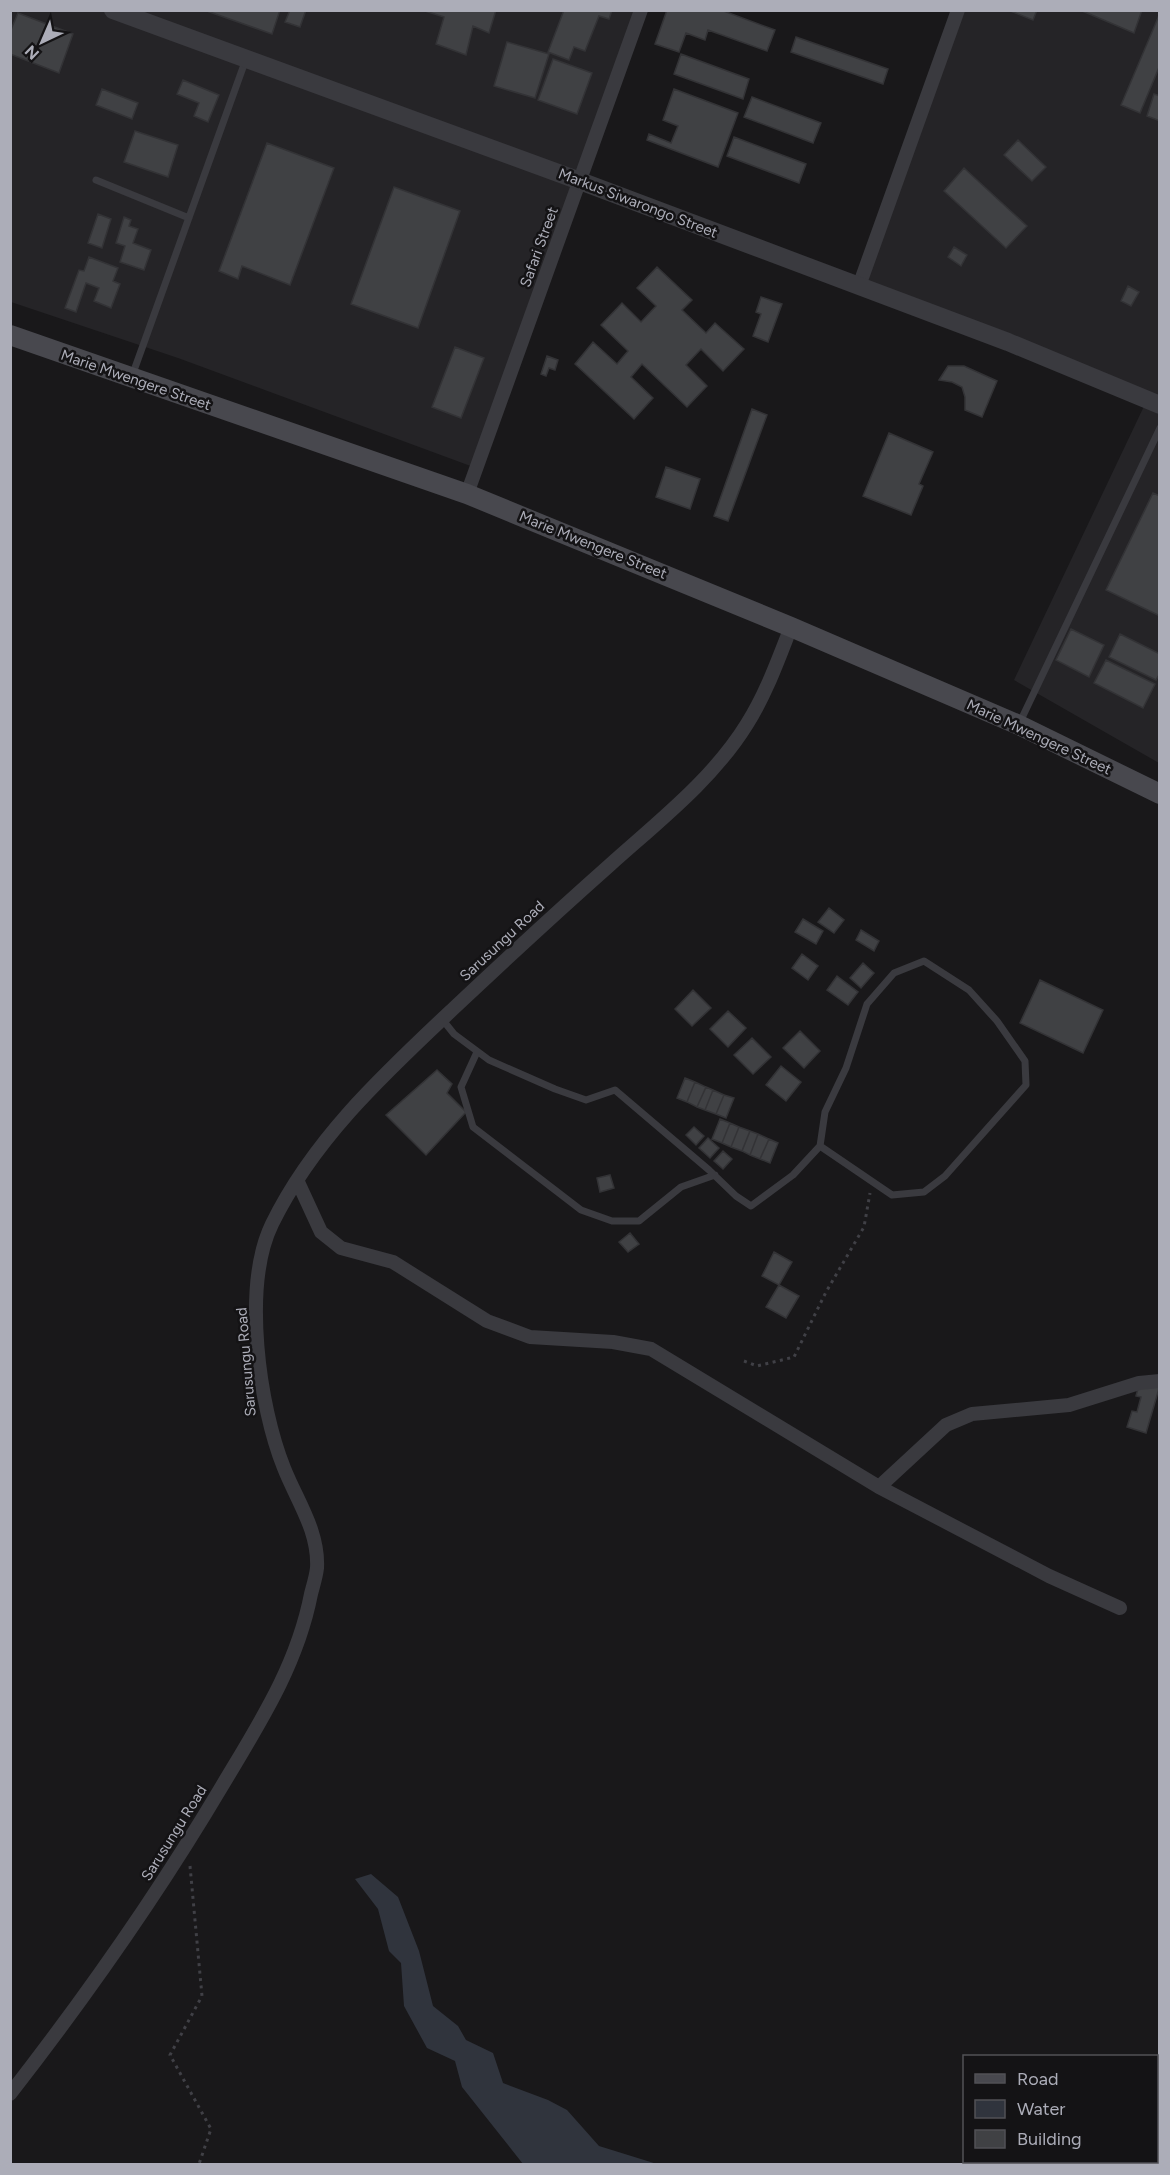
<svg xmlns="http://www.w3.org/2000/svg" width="1170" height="2175" font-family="Figtree,sans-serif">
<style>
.built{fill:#252427}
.water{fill:#30343d}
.building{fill:#404144;stroke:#333336;stroke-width:1.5}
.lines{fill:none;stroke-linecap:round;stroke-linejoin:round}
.path{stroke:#404046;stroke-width:3;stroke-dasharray:3 4.5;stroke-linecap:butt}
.service{stroke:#3a3a3f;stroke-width:7}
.minor{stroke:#3a3a3f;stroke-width:14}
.tertiary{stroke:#3a3a3f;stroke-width:18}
.secondary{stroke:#48484e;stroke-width:20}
.labels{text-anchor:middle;stroke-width:5;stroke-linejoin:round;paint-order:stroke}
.street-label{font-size:15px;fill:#acadb8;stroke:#141315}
</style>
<rect width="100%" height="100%" fill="#19181a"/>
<path class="built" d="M 11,11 L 641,11 L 580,181 L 859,286 L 958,11 L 1159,11 L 1159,763 L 1014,680 L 1146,402 L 579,186 L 476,468 L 178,358 L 11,302 Z"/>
<path class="water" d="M 371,1874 L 398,1897 L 419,1951 L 433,2006 L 458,2026 L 466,2040 L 493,2053 L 503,2083 L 548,2100 L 567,2110 L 599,2146 L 657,2164 L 523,2164 L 462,2087 L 455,2061 L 427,2048 L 404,2006 L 401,1963 L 389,1951 L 378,1909 L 355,1879 Z"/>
<path class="building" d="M 204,10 L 280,10 L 272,34 Z
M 290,10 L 306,10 L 300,27 L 285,22 Z
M 422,10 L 496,10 L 489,33 L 473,26 L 466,55 L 436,44 L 444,17 Z
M 564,10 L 612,10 L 609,19 L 599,16 L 585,51 L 574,47 L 569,60 L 548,52 Z
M 667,10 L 721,10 L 775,30 L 767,51 L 708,30 L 705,40 L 686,33 L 679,52 L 655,44 Z
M 1008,10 L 1037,10 L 1033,20 Z
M 1080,10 L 1142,10 L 1134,33 Z
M 18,13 L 73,34 L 59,73 L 10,54 L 10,32 Z
M 1160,13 L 1160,65 L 1140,113 L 1121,105 Z
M 796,37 L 888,69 L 883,84 L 791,52 Z
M 507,42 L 549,54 L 535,98 L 494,86 Z
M 681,54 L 749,79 L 743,99 L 674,74 Z
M 553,59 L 592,73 L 577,114 L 538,100 Z
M 183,80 L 219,95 L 208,122 L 194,116 L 199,103 L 177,94 Z
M 102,89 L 138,103 L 132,119 L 96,105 Z
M 674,89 L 738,113 L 718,167 L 647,140 L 649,134 L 671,143 L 678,126 L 663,120 Z
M 1154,94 L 1160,96 L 1160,121 L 1147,116 Z
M 752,97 L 821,123 L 813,143 L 744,117 Z
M 135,131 L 178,145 L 168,177 L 124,162 Z
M 734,137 L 806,164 L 799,183 L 727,156 Z
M 1018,140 L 1046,167 L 1032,181 L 1004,155 Z
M 267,143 L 334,168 L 290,285 L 242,266 L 238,279 L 219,271 Z
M 964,168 L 1027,226 L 1006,248 L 944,191 Z
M 394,187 L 460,211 L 418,328 L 351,304 Z
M 98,214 L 111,219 L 102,248 L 88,243 Z
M 124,217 L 131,220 L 129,226 L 138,229 L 133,243 L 151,250 L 144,270 L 120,262 L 125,246 L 116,243 Z
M 954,247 L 967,255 L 961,266 L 948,257 Z
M 89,257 L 118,268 L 113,281 L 120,284 L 111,308 L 94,301 L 99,288 L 86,283 L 76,312 L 65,308 L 79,270 L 84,271 Z
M 657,267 L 692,300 L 682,310 L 706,333 L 715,323 L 744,349 L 723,371 L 701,349 L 686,365 L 707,386 L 687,407 L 642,364 L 631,377 L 653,398 L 634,419 L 575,364 L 593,342 L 617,364 L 628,351 L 601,325 L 622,303 L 641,322 L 656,306 L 637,288 Z
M 1128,286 L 1139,292 L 1131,306 L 1121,301 Z
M 761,297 L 782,304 L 768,342 L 753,336 L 761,314 L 756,312 Z
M 455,347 L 484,358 L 461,418 L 432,407 Z
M 547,356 L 558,360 L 555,370 L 549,368 L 546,376 L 541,374 Z
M 948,366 L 964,366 L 997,381 L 982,417 L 965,410 L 965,397 L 962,387 L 952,382 L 939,380 Z
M 752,409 L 767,415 L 728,521 L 714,516 Z
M 889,433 L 933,452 L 919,484 L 923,486 L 911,515 L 863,496 Z
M 666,467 L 700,479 L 690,509 L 656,497 Z
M 1153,493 L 1160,496 L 1160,616 L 1106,590 Z
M 1071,629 L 1104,645 L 1089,677 L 1056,660 Z
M 1120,634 L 1160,654 L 1160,673 L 1156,680 L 1109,657 Z
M 1106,660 L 1155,684 L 1143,708 L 1094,683 Z
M 829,908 L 844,920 L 834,933 L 818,922 Z
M 803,919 L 823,931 L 816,944 L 795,932 Z
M 861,930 L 879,941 L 874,951 L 856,940 Z
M 802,954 L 818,966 L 808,980 L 792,968 Z
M 863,963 L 874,973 L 861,988 L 850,978 Z
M 837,976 L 858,992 L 848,1005 L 827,990 Z
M 1040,980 L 1103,1010 L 1083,1053 L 1020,1023 Z
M 693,990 L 711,1008 L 692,1026 L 675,1009 Z
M 728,1011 L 746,1028 L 728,1047 L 710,1029 Z
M 800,1031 L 820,1051 L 804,1068 L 783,1048 Z
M 752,1038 L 771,1057 L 753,1074 L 734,1055 Z
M 781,1066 L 801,1082 L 786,1101 L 766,1085 Z
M 437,1070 L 452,1084 L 447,1093 L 466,1112 L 426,1155 L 386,1115 Z
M 685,1078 L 695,1082 L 687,1102 L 677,1098 Z
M 695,1082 L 706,1087 L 697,1107 L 687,1102 Z
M 706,1087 L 713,1090 L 705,1110 L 697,1107 Z
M 713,1090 L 724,1095 L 716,1114 L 705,1110 Z
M 724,1095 L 734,1098 L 726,1118 L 716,1114 Z
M 720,1119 L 730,1123 L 722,1143 L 712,1139 Z
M 730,1123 L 739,1127 L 731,1147 L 722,1143 Z
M 694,1127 L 704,1136 L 696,1145 L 686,1135 Z
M 739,1127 L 750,1131 L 742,1151 L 731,1147 Z
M 750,1131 L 758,1134 L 750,1155 L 742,1151 Z
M 758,1134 L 769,1139 L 760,1159 L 750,1155 Z
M 708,1138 L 719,1148 L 710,1158 L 699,1148 Z
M 769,1139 L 778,1143 L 770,1163 L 760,1159 Z
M 723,1151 L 732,1159 L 723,1169 L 714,1161 Z
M 610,1175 L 614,1188 L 600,1192 L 597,1178 Z
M 630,1233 L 639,1244 L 628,1252 L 619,1242 Z
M 774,1252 L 792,1262 L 779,1285 L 762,1276 Z
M 779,1285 L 799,1296 L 786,1318 L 766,1307 Z
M 1139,1385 L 1160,1385 L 1146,1433 L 1127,1427 L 1132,1411 L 1137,1412 L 1141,1397 L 1136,1396 Z"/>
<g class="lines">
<path class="path" d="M 744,1361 L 757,1366 L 794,1357 L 826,1292 L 864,1227 L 870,1193
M 190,1866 L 202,1996 L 170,2055 L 211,2129 L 199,2164"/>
<path class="service" d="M 96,180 L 189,218
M 132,376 L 246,59
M 1020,722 L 1160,428
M 442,1019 L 454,1034 L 489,1060 L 555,1089 L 586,1100 L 615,1090 L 709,1170 L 736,1196 L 751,1206 L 793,1175 L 820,1146 L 825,1112 L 846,1068 L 867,1004 L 894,973 L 924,961 L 969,990 L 997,1021 L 1025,1061 L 1026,1085 L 945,1176 L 924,1192 L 892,1195 L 820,1146
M 477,1052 L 461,1087 L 473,1127 L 581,1210 L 612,1221 L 639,1221 L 681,1187 L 715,1175"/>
<path class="minor" d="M 859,286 L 958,10
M 467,494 L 641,10
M 297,1180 L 321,1232 L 341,1248 L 393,1262 L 487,1321 L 530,1337 L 613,1342 L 651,1349 L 879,1487 L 1049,1576 L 1120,1608
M 879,1487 L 946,1425 L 972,1414 L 1069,1405 L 1139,1383 L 1160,1381
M 10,2094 C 87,1995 158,1894 222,1786 C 259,1724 297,1666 311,1594 C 313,1586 316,1577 317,1568 C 319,1531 297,1501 284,1468 C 259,1406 242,1286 272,1224 C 314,1138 385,1073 454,1008 C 506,959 558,911 611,864 C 659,821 713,779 747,724 C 766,694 778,660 791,627"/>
<path class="tertiary" d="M 113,10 L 580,181 L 1008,342 L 1160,405"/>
<path class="secondary" d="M 10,335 L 467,494 L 791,627 L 1019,725 L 1160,794"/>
</g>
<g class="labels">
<g class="street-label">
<text transform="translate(638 203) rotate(21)" y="5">Markus Siwarongo Street</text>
<text transform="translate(539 247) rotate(-70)" y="5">Safari Street</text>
<text transform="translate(136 380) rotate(19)" y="5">Marie Mwengere Street</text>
<text transform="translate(593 545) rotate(22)" y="5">Marie Mwengere Street</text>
<text transform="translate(1039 737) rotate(25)" y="5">Marie Mwengere Street</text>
<text transform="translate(502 941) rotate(-43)" y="5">Sarusungu Road</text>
<text transform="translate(246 1362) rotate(-95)" y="5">Sarusungu Road</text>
<text transform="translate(174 1833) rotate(-58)" y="5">Sarusungu Road</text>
</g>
</g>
<rect width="1170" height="2175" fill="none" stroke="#acadb8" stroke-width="24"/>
<rect x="963" y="2055" width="195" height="108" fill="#141315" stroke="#515156" stroke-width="1.5"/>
<rect x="975" y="2074" width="30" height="9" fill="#48484e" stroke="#515156" stroke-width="1.5"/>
<text x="1017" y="2085" font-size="18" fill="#acadb8">Road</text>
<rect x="975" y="2100" width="30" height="18" fill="#30343d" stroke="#515156" stroke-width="1.5"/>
<text x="1017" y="2115" font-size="18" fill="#acadb8">Water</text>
<rect x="975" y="2130" width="30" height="18" fill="#404144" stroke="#515156" stroke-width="1.5"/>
<text x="1017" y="2145" font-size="18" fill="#acadb8">Building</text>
<g transform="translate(42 42) rotate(224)" stroke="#141315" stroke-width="4.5" paint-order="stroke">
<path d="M0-4.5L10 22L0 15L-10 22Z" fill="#acadb8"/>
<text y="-9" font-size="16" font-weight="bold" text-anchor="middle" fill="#acadb8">N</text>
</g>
</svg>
